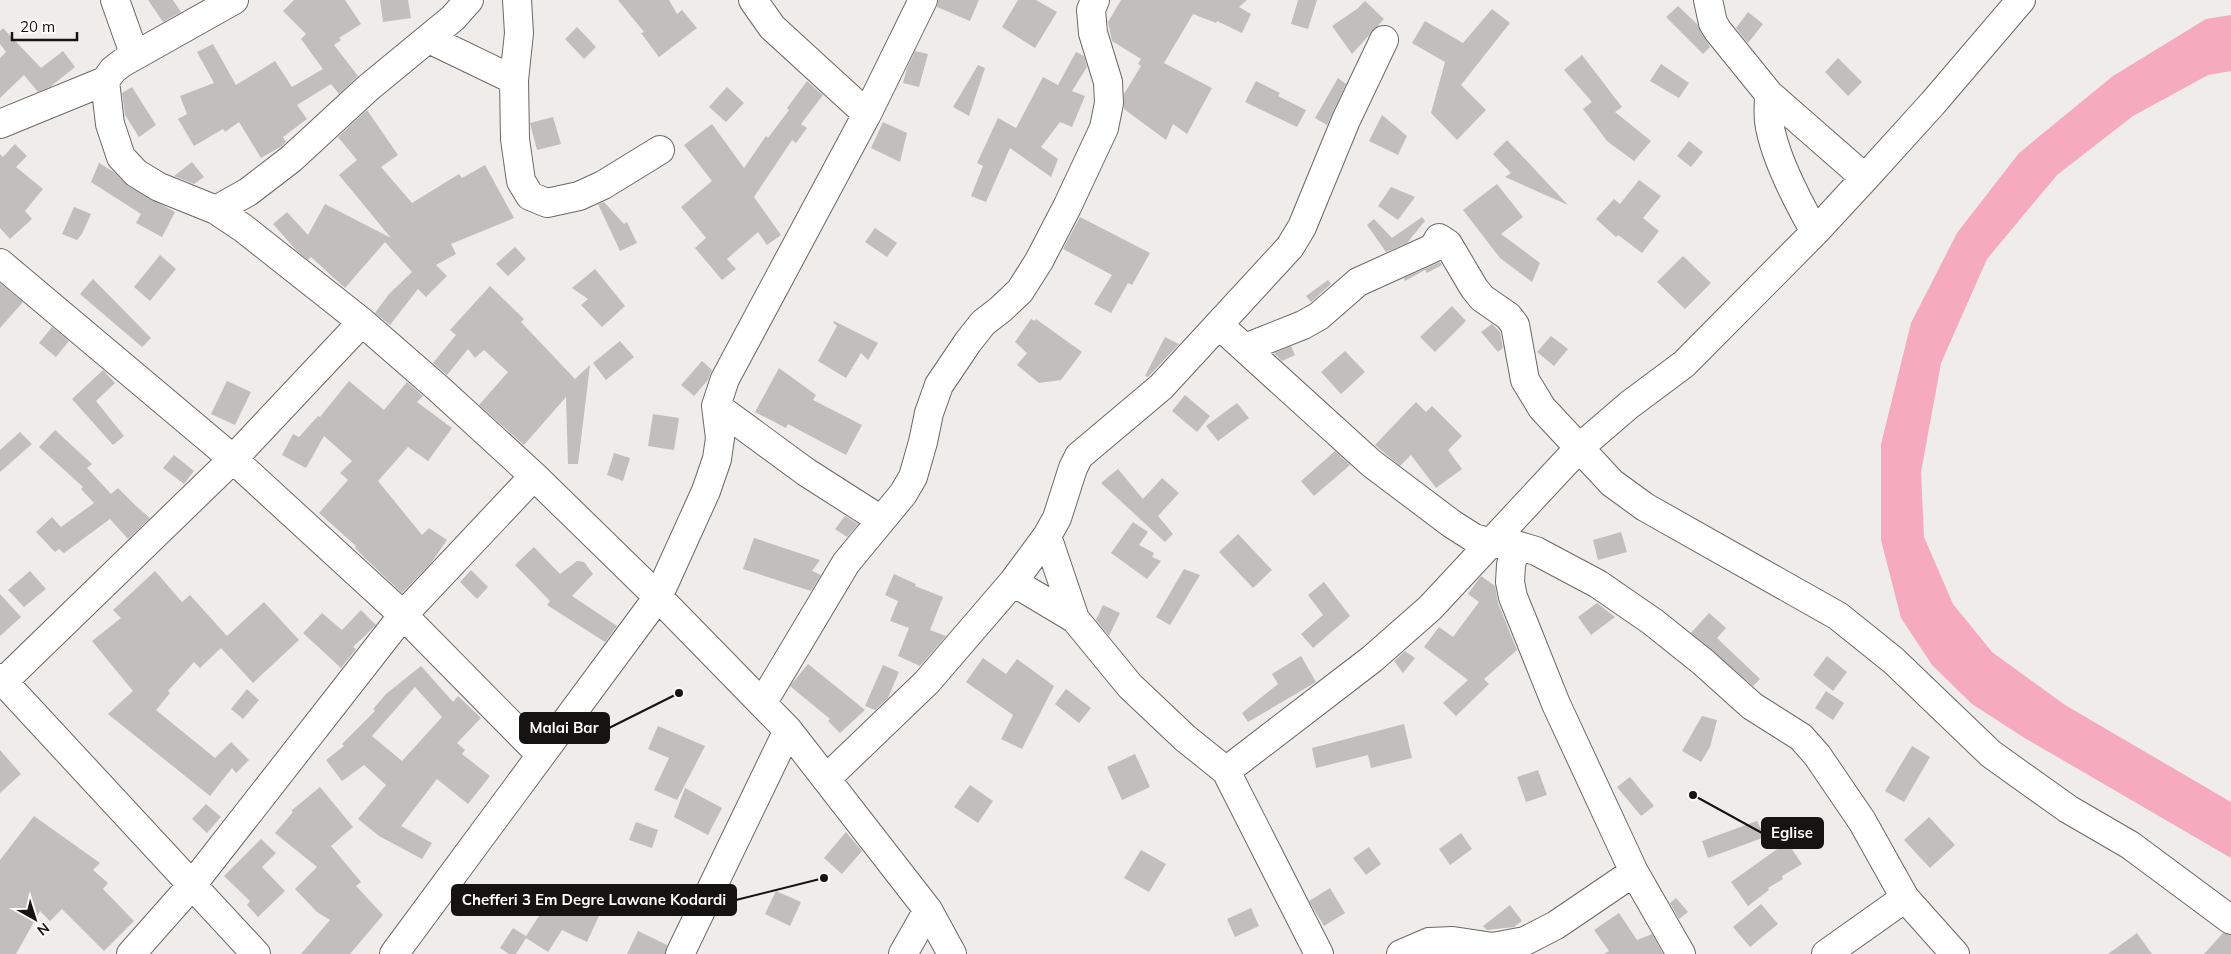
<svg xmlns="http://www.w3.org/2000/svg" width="2231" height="954" font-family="Mulish,sans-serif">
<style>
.green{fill:#f5aabe}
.building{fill:#c2bebe;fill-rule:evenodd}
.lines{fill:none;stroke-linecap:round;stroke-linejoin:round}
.minor-casing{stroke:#6b6866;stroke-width:30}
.minor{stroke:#fff;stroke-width:28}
.leader{fill:none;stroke:#151413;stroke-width:2}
.callout-dot{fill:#151413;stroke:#fdfaf8;stroke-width:2}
.callout{fill:#151413;stroke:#151413;stroke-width:2}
.callout-label{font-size:15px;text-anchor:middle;font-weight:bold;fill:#fff}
</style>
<rect width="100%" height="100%" fill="#f0ecea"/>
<path class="green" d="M 2231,15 L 2231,71 L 2208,75 L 2133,116 L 2057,175 L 1987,259 L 1941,363 L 1921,472 L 1924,537 L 1953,604 L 1992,652 L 2065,705 L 2231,802 L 2231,858 L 2023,737 L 1972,704 L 1932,665 L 1901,618 L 1881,540 L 1881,444 L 1911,323 L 1957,233 L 2019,153 L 2113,76 L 2206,19 Z"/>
<path class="building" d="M 148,0 L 173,0 L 181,12 L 163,22 Z
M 294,0 L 345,0 L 361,24 L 339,38 L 341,40 L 334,45 L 358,76 L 339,94 L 331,84 L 297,105 L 307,119 L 283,137 L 286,142 L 282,146 L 261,158 L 239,122 L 225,132 L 223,129 L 194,146 L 178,119 L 187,114 L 180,96 L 214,83 L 197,52 L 213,44 L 236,85 L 275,61 L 292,87 L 323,69 L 301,39 L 306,34 L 283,11 Z
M 380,0 L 408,0 L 411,18 L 383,22 Z
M 618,0 L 669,0 L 677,14 L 682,10 L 697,28 L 659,57 L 641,33 L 644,32 Z
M 938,0 L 979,0 L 970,21 L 937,7 Z
M 1018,0 L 1036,0 L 1057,12 L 1035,48 L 1002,27 Z
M 1121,0 L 1247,0 L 1239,7 L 1251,14 L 1242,33 L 1217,21 L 1216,23 L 1193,14 L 1164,63 L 1212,88 L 1187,134 L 1173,124 L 1166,140 L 1124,109 L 1124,94 L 1141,66 L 1138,64 L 1141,59 L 1112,41 L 1108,22 Z
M 1298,0 L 1317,0 L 1308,29 L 1291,24 Z
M 1365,1 L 1384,19 L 1352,54 L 1332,26 L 1357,9 Z
M 1678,6 L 1697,24 L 1710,47 L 1703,54 L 1666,17 Z
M 1492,9 L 1510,23 L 1461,85 L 1486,110 L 1457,140 L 1431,113 L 1445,62 L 1412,43 L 1425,21 L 1463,43 Z
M 1748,12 L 1763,24 L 1748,43 L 1736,28 Z
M 577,27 L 596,47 L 584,59 L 565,39 Z
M 3,28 L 41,68 L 63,51 L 75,67 L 50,87 L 38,92 L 24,75 L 0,98 L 0,58 L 6,52 L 0,44 L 0,31 Z
M 915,51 L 928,54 L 919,87 L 903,83 L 907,68 Z
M 1076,52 L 1084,56 L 1087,67 L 1072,91 L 1085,96 L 1072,127 L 1060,122 L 1041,147 L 1058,159 L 1051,177 L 1010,148 L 986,202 L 971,196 L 983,166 L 977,163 L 998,118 L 1016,128 L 1043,77 L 1058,85 Z
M 1582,55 L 1622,107 L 1615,112 L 1651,141 L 1634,161 L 1607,141 L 1583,109 L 1592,102 L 1564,70 Z
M 1838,58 L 1862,82 L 1848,96 L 1825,72 Z
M 1661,64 L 1689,83 L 1679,98 L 1650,81 Z
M 978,65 L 985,68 L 969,116 L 953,107 Z
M 1338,78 L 1346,84 L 1327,125 L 1315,118 Z
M 807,81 L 823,95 L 801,124 L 807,128 L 796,143 L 792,140 L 754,197 L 781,235 L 767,245 L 758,232 L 727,259 L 736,269 L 722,280 L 695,248 L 706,238 L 681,207 L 712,181 L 684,145 L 712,124 L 744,168 L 766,136 L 768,138 L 789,110 L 787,108 Z
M 1256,81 L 1280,93 L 1278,96 L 1306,110 L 1297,127 L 1245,102 Z
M 132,87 L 156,125 L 139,137 L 125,115 L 122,93 Z
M 727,87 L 744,103 L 726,122 L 709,107 Z
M 367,110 L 398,155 L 381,167 L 412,203 L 459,174 L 462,178 L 485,165 L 514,218 L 451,244 L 456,254 L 436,265 L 447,276 L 426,297 L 418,289 L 390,325 L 375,313 L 389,294 L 412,272 L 385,242 L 345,288 L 311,257 L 308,260 L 296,250 L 273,224 L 287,212 L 308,235 L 325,204 L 391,238 L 339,175 L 357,160 L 338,137 Z
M 1382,115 L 1407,136 L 1398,155 L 1369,141 Z
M 553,117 L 561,144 L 537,150 L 530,123 Z
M 883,122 L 907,133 L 900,162 L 871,148 Z
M 1507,140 L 1568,205 L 1505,177 L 1511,173 L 1493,154 Z
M 1689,141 L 1703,152 L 1691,167 L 1677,156 Z
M 15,144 L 27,156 L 16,167 L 43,189 L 25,211 L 32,219 L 10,239 L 0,228 L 0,154 L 3,157 Z
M 192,162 L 204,177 L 194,184 L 174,176 Z
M 99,163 L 114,172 L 128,186 L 175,212 L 162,237 L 136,223 L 141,214 L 91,182 Z
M 1639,180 L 1661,196 L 1643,218 L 1659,231 L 1642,253 L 1618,235 L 1616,237 L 1596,219 L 1614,199 L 1620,204 Z
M 1497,184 L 1523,217 L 1501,234 L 1540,263 L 1532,282 L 1500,258 L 1463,210 Z
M 1391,187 L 1415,197 L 1398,220 L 1378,206 Z
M 604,202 L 624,224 L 627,222 L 637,243 L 620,251 L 598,204 Z
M 74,207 L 91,214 L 82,234 L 77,240 L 62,234 Z
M 1080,217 L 1150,253 L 1132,285 L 1128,283 L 1111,313 L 1094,304 L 1112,275 L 1063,249 Z
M 1422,217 L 1425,221 L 1407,243 L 1386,252 L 1367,225 L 1374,219 L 1392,238 Z
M 875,228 L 897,243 L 887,257 L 865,242 Z
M 515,247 L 526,259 L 508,276 L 496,264 Z
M 160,255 L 176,269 L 150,301 L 134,287 Z
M 1683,256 L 1711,283 L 1685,309 L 1657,282 Z
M 1440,262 L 1442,265 L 1427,273 L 1425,270 L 1405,281 L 1404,278 Z
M 595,269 L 625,306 L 602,327 L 581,305 L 588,299 L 572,288 Z
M 93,279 L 151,338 L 142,347 L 80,294 Z
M 1328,280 L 1331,284 L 1311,302 L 1306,296 Z
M 0,283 L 23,302 L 0,328 Z
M 490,286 L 524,319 L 521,322 L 575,379 L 590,365 L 578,464 L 568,464 L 566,397 L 524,445 L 479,405 L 508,372 L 484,350 L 475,358 L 468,349 L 447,375 L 433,363 L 456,335 L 450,330 Z
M 1452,306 L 1466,321 L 1435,352 L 1420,337 Z
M 1031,319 L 1035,321 L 1036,319 L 1082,352 L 1061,380 L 1039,383 L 1017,365 L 1027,353 L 1015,342 Z
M 834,321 L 878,343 L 868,360 L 861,353 L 846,378 L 818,361 L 837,326 L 833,322 Z
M 1492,324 L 1500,332 L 1503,348 L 1498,352 L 1481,332 Z
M 52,327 L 69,341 L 56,357 L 39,343 Z
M 1551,336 L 1568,349 L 1554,366 L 1537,352 Z
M 1165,337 L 1179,344 L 1148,377 L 1145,376 Z
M 620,341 L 634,357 L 606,380 L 593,363 Z
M 1291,346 L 1295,355 L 1282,361 L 1274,353 Z
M 1345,351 L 1365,372 L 1341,394 L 1321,372 Z
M 702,361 L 712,370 L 708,380 L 694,396 L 681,385 Z
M 779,368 L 816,395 L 813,400 L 862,425 L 846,455 L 788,424 L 786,428 L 755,412 Z
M 103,370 L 115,383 L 96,401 L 124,436 L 113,445 L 72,399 Z
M 227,381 L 251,392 L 235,425 L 211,414 Z
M 349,381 L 384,410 L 407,382 L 423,396 L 417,402 L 452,428 L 428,461 L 408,447 L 378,481 L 422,535 L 429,528 L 447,540 L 431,563 L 402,593 L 367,560 L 355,548 L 356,546 L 319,513 L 348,480 L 340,473 L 352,461 L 324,436 L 306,468 L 282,455 L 293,434 L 299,437 L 318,416 L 320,417 Z
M 1185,395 L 1210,416 L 1197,432 L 1172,411 Z
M 1416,402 L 1426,412 L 1432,406 L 1462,436 L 1448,450 L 1462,469 L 1436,488 L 1411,455 L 1400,466 L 1375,445 Z
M 1237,403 L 1249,418 L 1218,441 L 1206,426 Z
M 653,414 L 679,418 L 674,450 L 648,446 Z
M 55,430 L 92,464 L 87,468 L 111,494 L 118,488 L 136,506 L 150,518 L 128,539 L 110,519 L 64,553 L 59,549 L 55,552 L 36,532 L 52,517 L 61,527 L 94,503 L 81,489 L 83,487 L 39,447 Z
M 20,432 L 32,444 L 0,472 L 0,450 Z
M 1335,451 L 1350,465 L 1314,496 L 1301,481 Z
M 614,453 L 630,458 L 623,481 L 607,475 Z
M 174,455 L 194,471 L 184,484 L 163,468 Z
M 1118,469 L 1143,499 L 1162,478 L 1179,493 L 1158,516 L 1173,534 L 1165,542 L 1101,483 Z
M 845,516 L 858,524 L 847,537 L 835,529 Z
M 1133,522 L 1148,532 L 1139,545 L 1154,553 L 1152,557 L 1161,561 L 1147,579 L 1111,553 Z
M 1621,532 L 1627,552 L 1598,560 L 1593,540 Z
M 1238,534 L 1272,570 L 1253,588 L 1219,552 Z
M 754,538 L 820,560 L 812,571 L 821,575 L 811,591 L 743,569 Z
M 534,547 L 560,574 L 577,561 L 584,562 L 593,574 L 572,596 L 617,626 L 605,642 L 547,605 L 550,601 L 515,565 Z
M 1184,569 L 1200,575 L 1170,625 L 1156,617 Z
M 471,570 L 488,587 L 477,599 L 460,582 Z
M 30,571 L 46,589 L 24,607 L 8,590 Z
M 155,571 L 182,602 L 190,595 L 227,636 L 264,602 L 299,640 L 253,683 L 221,648 L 200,668 L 194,662 L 168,691 L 170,693 L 156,710 L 215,758 L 231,742 L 249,760 L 236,773 L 232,768 L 210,796 L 108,714 L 133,691 L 92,641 L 121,618 L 113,610 Z
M 894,574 L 916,584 L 915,586 L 943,597 L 930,630 L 946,636 L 920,666 L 898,656 L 909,628 L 890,621 L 898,601 L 885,595 Z
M 1481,576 L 1495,586 L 1498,603 L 1517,650 L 1484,679 L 1489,684 L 1456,716 L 1443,703 L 1468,680 L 1424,647 L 1439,627 L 1453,637 L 1479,602 L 1468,594 Z
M 1324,582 L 1350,616 L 1313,648 L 1301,634 L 1323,615 L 1308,595 Z
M 0,594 L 21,617 L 0,636 Z
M 1597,603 L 1615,617 L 1591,635 L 1578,617 Z
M 1103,605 L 1120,613 L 1109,636 L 1096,620 Z
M 361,610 L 376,625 L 353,647 L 356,649 L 341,668 L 303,633 L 322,613 L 342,630 Z
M 1709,613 L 1726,628 L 1717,638 L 1760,679 L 1753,686 L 1691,633 Z
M 1405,651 L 1415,658 L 1403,673 L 1394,661 Z
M 1301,656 L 1316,682 L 1248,722 L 1242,713 L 1278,684 L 1272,674 Z
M 1827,656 L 1847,672 L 1833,691 L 1813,675 Z
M 983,658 L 1006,674 L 1017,659 L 1054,686 L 1022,749 L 1001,739 L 1013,715 L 966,682 Z
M 808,664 L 865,710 L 840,733 L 828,721 L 830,719 L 790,686 Z
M 883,665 L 899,672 L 888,698 L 875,710 L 865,706 Z
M 421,666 L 453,702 L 458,696 L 481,718 L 457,743 L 465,750 L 462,754 L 490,776 L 468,804 L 437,779 L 401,826 L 432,843 L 422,859 L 379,836 L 358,819 L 386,785 L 364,765 L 342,781 L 326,760 L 344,746 L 342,744 L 375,711 L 373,709 L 386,694 ZM 415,687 L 442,717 L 402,761 L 372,736 Z
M 247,689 L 259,700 L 243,719 L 231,709 Z
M 1066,689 L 1091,708 L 1079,723 L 1055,704 Z
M 1826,691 L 1844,703 L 1833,720 L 1815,708 Z
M 1702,716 L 1717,720 L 1710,747 L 1701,762 L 1682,751 Z
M 1404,724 L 1412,758 L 1371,768 L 1368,755 L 1316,768 L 1312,748 Z
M 658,726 L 705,746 L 677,800 L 654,790 L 669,758 L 648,749 Z
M 1912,746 L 1930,757 L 1904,802 L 1885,791 Z
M 0,750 L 21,774 L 0,793 Z
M 1135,754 L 1150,787 L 1122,800 L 1107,767 Z
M 1538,770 L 1547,795 L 1526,802 L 1517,777 Z
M 1630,777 L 1654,806 L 1641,816 L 1617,787 Z
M 970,785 L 993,801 L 978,823 L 954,807 Z
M 320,787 L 353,827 L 331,846 L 361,882 L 356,886 L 383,915 L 350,954 L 301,954 L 330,920 L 317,912 L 295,889 L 317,867 L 275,833 L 293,812 L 291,811 Z
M 685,788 L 722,808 L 708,835 L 674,817 Z
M 206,804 L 221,817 L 207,833 L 192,819 Z
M 34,816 L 100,863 L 93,870 L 108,883 L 103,889 L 134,921 L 104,951 L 62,909 L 50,921 L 40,911 L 16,954 L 0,954 L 0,860 Z
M 1929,817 L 1955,845 L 1930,868 L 1904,840 Z
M 1757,821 L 1765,837 L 1708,858 L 1702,841 Z
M 636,822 L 658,830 L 652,848 L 629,840 Z
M 846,832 L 862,851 L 842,874 L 824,858 Z
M 1461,833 L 1472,849 L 1450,865 L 1439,849 Z
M 261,839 L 276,853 L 262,867 L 285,891 L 258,917 L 247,905 L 250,901 L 224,876 Z
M 1787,842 L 1802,864 L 1782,876 L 1783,879 L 1768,888 L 1769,890 L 1748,906 L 1731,882 Z
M 1369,847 L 1381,864 L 1366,875 L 1353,858 Z
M 1141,850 L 1166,864 L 1149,892 L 1124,878 Z
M 1330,888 L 1345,913 L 1324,926 L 1309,901 Z
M 593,889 L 608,896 L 587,942 L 562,930 L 548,952 L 526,938 L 516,954 L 509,954 L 500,948 L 513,928 L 526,936 L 552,896 L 582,913 Z
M 776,891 L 801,902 L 790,926 L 765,914 Z
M 1676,898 L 1688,912 L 1679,919 L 1670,903 Z
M 1761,904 L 1778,924 L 1750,947 L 1733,927 Z
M 1510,905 L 1522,921 L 1514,927 L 1487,930 L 1483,926 Z
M 1251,908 L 1259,926 L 1235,937 L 1227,919 Z
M 1619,913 L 1637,940 L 1652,934 L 1663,954 L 1604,954 L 1609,951 L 1594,930 Z
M 638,931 L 667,945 L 665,954 L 627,954 Z
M 2137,933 L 2152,954 L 2108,954 Z
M 2223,933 L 2231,935 L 2231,954 L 2204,954 Z"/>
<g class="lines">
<g class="minor-casing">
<path id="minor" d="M 115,0 L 131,45 L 132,57
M 517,0 L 519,33 L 514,80 L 515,139 L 521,181 L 530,196 L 547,203 L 579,196 L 603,185 L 660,150
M 753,0 L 772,27 L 867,114
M 1708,0 L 1713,23 L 1718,31 L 1769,94 L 1865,178
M 429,39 L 514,80
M 105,81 L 110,124 L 121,157 L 136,173 L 159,187 L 216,210 L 243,228 L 362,322 L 439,389 L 534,476 L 658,597 L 788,730 L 928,910 L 952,954
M 1769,94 C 1769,103 1768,112 1769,121 C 1773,154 1798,202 1815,232
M 0,124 L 105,81 L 113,70 L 122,63 L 234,0
M 216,210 L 248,192 L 291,159 L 368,88 L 453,18 L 469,0
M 0,263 L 233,459 L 403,615 L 541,755
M 1219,325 L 1371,463 L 1452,524 L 1474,538 L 1491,543 L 1516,545 L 1536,551 L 1598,584 L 1653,622 L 1703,662 L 1752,706 L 1801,737 L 1817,755 L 1862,821 L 1905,898 L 1955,954
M 1245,348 L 1303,325 L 1319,316 L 1358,282 L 1433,248 L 1439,238 L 1448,244 L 1474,288 L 1482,298 L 1508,316 L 1515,325 L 1525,380 L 1542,408 L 1612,483 L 1645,507 L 1838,616 L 1894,661 L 1991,754 L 2068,809 L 2130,845 L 2231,920
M 716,406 L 806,472 L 881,520
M 1047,536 L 1075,619
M 1516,545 L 1511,565 L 1510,582 L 1513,597 L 1526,629 L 1556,704 L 1634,872 L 1681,954
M 1013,582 L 1075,619 L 1130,686 L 1185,738 L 1226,771 L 1319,954
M 0,678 L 256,954
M 3,682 L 233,459 L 362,322
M 763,702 L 846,563 L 903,494 L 913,477 L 923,442 L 929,413 L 939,385 L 968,342 L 983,323 L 1001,309 L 1020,291 L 1039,261 L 1067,207 L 1104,128 L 1109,103 L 1108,82 L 1093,33 L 1091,10 L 1095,0
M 1226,771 L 1372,659 L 1430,608 L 1579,448 L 1629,405 L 1684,364 L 1815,232 L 1865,178 L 1933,103 L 2021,0
M 826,779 L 927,682 L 1013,582 L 1047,536 L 1057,518 L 1073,468 L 1079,456 L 1161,387 L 1290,247 L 1302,227 L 1346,120 L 1384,40
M 131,954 L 192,885 L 403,615 L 534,476
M 394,954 L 658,597 L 706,491 L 717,459 L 720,438 L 716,406 L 725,379 L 867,114 L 923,0
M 680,954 L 788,730
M 903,954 L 928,910
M 1401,954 L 1429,942 L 1453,941 L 1493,947 L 1525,941 L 1556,925 L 1634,872
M 1826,954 L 1905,898"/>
</g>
<use href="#minor" class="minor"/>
</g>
<path class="leader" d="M679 693L609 728M1693 795L1762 833M824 878L736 900"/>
<g class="callout-dot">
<circle cx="679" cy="693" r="5"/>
<circle cx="1693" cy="795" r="5"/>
<circle cx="824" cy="878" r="5"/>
</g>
<g class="callout">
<rect x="520" y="713" width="89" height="30" rx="5"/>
<rect x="1762" y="818" width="61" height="30" rx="5"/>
<rect x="452" y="885" width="284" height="30" rx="5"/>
</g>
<g class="callout-label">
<text x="564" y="733">Malai Bar</text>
<text x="1792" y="838">Eglise</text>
<text x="594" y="905">Chefferi 3 Em Degre Lawane Kodardi</text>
</g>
<g transform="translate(35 919) rotate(141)" stroke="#fdfaf8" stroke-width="4" paint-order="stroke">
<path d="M0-4L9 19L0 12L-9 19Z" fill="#151413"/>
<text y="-8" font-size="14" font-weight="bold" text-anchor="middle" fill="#151413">N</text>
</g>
<path d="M12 32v8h65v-8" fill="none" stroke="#151413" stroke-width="2.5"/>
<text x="20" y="32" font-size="15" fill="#151413" stroke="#fdfaf8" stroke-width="4" paint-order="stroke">20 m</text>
</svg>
